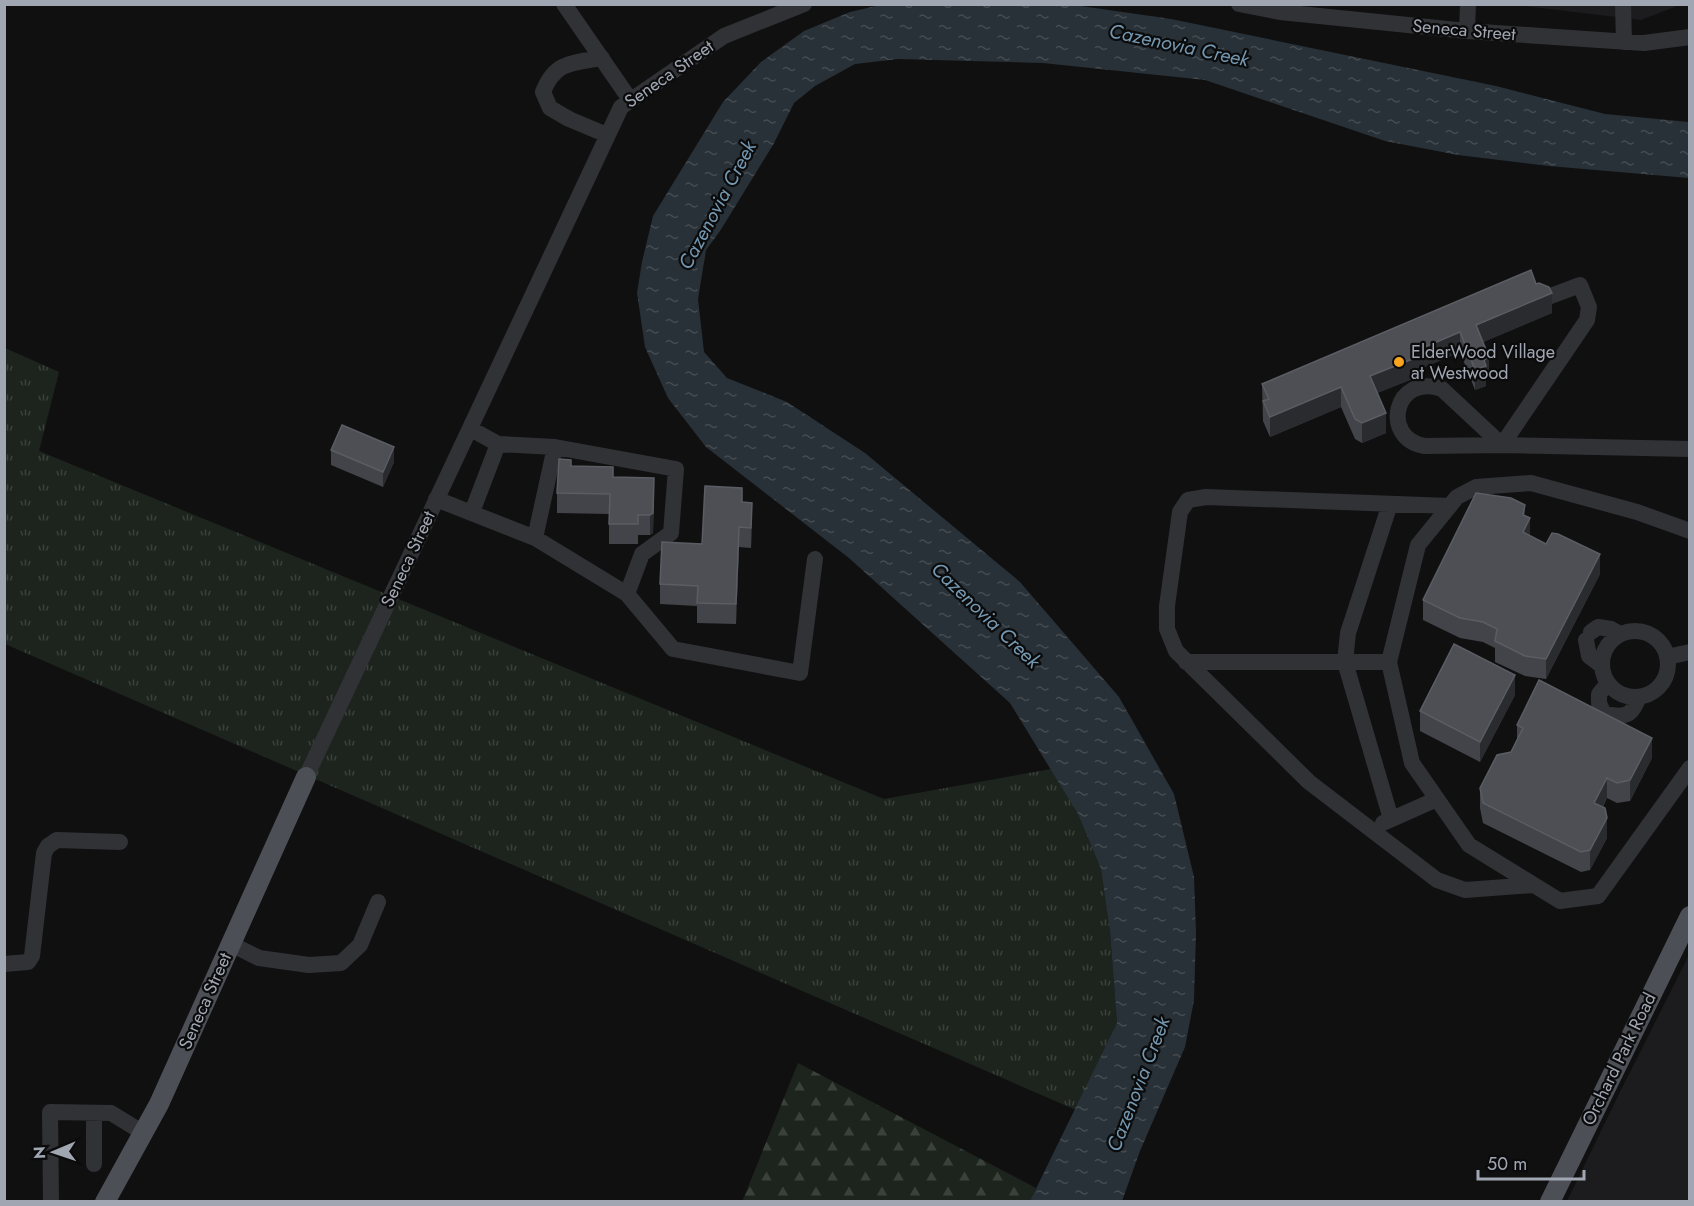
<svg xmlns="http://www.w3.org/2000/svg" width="1694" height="1206" font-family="Jost,sans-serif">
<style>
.built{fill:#1c1c1e}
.grass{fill:url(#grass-tufts)}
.forest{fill:url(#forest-firs)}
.water{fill:url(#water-ripples)}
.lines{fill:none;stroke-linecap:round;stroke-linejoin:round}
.minor{stroke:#313236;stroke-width:16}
.major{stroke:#4c4f56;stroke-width:20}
.wall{fill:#434449}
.shaded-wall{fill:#2a2b2e}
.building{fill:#4d4f54;stroke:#5a5d63;stroke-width:1.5}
.poi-dot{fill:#fba51e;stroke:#0b0b0c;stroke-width:2}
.labels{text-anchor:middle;stroke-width:4.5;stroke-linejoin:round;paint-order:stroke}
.street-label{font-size:18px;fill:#a0a7b3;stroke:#0b0b0c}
.poi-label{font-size:18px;fill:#a0a7b3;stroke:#0b0b0c;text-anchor:start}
.water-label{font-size:20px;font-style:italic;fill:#7498b1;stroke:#0b0b0c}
</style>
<defs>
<pattern id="grass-tufts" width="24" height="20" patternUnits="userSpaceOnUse" patternTransform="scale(1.5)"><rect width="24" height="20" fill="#1c241d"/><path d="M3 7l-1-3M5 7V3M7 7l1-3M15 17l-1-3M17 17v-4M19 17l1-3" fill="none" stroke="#3a413b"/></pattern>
<pattern id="forest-firs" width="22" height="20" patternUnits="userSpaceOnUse" patternTransform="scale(1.5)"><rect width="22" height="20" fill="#1c241d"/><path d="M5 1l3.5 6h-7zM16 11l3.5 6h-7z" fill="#3a413b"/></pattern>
<pattern id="water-ripples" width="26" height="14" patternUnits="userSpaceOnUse" patternTransform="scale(1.5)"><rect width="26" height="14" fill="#283137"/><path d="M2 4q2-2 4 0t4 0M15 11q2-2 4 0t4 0" fill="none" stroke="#444c52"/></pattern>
</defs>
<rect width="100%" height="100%" fill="#101011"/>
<path class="built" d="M 1515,5 L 1680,5 L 1641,20 Z
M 1689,955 L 1689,1201 L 1567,1201 L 1620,1092 Z"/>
<path class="grass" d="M 5,348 L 59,372 L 39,451 L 884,799 L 1051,769 L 1078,814 L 1101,869 L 1110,932 L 1117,1023 L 1076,1110 L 5,644 Z"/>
<path class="forest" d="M 798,1063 L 1036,1188 L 1030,1202 L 742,1202 Z"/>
<path class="water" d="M 885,4 L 1074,5 L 1171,19 L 1496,86 L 1605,114 L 1689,122 L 1689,178 L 1549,166 L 1458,155 L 1385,141 L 1205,80 L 1043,63 L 898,59 L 855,64 L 815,86 L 794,103 L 773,145 L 720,231 L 706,250 L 698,299 L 704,352 L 727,378 L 787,402 L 865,453 L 1020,582 L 1119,697 L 1174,794 L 1194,877 L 1196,933 L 1194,1000 L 1185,1047 L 1140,1151 L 1122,1201 L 1030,1201 L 1117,1023 L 1110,932 L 1101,869 L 1078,814 L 1010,703 L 849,558 L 706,447 L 668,398 L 645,347 L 637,293 L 642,262 L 653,216 L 723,102 L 761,62 L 804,31 L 850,12 Z"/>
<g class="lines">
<path class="minor" d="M 564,4 L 631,101
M 1239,4 L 1280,12 L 1467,31 L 1644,43 L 1690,37
M 1623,4 L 1624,42
M 1467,31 L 1468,4
M 602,58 C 573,63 555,61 543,92 L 550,108 L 569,119 L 607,135
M 471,429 L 498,444 L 555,447 L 676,469 L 671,533 L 642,554 L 627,594
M 1502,445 L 1442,389 C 1394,372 1380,439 1425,446 L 1502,445 L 1690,449
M 1502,445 L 1587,320 L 1589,307 L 1580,285 L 1548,297
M 436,499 L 535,538 L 627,594 L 673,649 L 800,673 L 815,559
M 1390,504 L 1348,633 L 1345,662 L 1391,819
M 1450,506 L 1206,497 L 1188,500 L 1180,512 L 1167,606 L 1167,629 L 1176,651 L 1309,782 L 1437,880 L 1465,890 L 1534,885
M 472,512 L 498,444
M 1690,531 L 1637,512 L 1531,483 L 1476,487 L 1457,497 L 1418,545 L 1389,662 L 1412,763 L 1469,845 L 1560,901 L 1598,896 L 1690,768
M 535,538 L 555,447
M1602 664a33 33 0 1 1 66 0a33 33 0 1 1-66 0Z
M 1591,632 L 1598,627 L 1611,629 L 1620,634
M 1586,640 L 1589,656 L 1601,665
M 1667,657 L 1690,652
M 1186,662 L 1389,662
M 1602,710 L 1599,703 L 1599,694 L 1608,683
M 1611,715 C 1630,718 1632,712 1639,697
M 306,777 L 621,107 L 724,36 L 804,4
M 1383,823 L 1437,799
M 231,944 L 259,958 L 309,965 L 341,963 L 360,945 L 378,902
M 4,964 L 28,962 L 32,956 L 44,853 L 48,846 L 57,840 L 120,842
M 94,1164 L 94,1113
M 51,1202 L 50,1112 L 111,1113 L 142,1132"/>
<path class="major" d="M 105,1202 L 159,1104 L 306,777
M 1550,1202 L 1690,916"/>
</g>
<path class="wall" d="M 1536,284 L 1552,313 L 1483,342 L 1489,377 L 1486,379 L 1486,386 L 1475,390 L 1460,352 L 1415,371 L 1415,378 L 1377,393 L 1386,433 L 1362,443 L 1355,439 L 1341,407 L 1270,437 L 1263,421 L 1262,384 Z
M 331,450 L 394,462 L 383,487 L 331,465 Z
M 571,466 L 613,477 L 654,498 L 653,533 L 650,535 L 638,535 L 638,544 L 609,544 L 609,514 L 557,513 L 557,493 Z
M 742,502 L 752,523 L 751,548 L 739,547 L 736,624 L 697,623 L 697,606 L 660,604 L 660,584 L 702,544 Z
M 1525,516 L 1530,536 L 1600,574 L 1546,679 L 1525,676 L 1495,662 L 1495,648 L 1483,642 L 1460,638 L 1423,620 L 1423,600 Z
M 1515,695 L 1480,762 L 1420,731 L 1420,711 Z
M 1517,725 L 1652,758 L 1630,801 L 1617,803 L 1607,798 L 1603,807 L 1607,838 L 1590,870 L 1581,872 L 1483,823 L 1480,808 L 1480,788 L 1511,752 L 1517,740 Z"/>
<path class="shaded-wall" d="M 1552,293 L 1552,313 L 1476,345 L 1476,325 Z
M 1460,332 L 1460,352 L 1415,371 L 1415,378 L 1370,396 L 1370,376 L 1413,352 Z
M 1489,357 L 1489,377 L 1486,379 L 1486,386 L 1475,390 L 1475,370 L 1484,360 Z
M 1341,387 L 1341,407 L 1270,437 L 1270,417 Z
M 1386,413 L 1386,433 L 1362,443 L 1362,423 Z
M 394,447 L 394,462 L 383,487 L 383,472 Z
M 654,478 L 653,533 L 650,535 L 650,515 Z
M 752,503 L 752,523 L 751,548 L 751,528 Z
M 1525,505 L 1525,525 L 1530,518 L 1530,538 L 1523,552 L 1523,515 Z
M 739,527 L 739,547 L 736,624 L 736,604 Z
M 1600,554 L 1600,574 L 1546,679 L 1546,659 Z
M 1515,675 L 1515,695 L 1480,762 L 1480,742 Z
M 1652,738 L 1652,758 L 1630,801 L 1630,780 Z
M 1607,778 L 1607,798 L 1594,823 L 1594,803 Z
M 1607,818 L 1607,838 L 1590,870 L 1590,850 Z"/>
<path class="building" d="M 1531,270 L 1536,284 L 1539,283 L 1549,287 L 1552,293 L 1476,325 L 1489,357 L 1484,360 L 1486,366 L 1475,370 L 1460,332 L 1413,352 L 1415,358 L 1370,376 L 1386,413 L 1362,423 L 1355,419 L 1341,387 L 1270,417 L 1263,401 L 1269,399 L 1262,384 Z
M 342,425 L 394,447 L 383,472 L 331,450 Z
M 559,459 L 571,460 L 571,466 L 613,467 L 613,477 L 654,478 L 653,513 L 650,515 L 638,515 L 638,524 L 609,524 L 610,494 L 557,493 Z
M 705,486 L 742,488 L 742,502 L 752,503 L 751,528 L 739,527 L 736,604 L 697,603 L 698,586 L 660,584 L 662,542 L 702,544 Z
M 1476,493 L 1511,498 L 1525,505 L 1523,515 L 1530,518 L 1523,532 L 1546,544 L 1552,533 L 1558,534 L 1600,554 L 1546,659 L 1525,656 L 1495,641 L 1497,629 L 1483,622 L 1460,618 L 1423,600 Z
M 1454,644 L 1515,675 L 1480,742 L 1420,711 Z
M 1539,680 L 1652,738 L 1630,780 L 1617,783 L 1607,778 L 1594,803 L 1605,808 L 1607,818 L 1590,850 L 1581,852 L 1483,803 L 1480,788 L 1497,755 L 1511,752 L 1523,728 L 1517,725 Z"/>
<circle class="poi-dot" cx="1399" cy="362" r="6"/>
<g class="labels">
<g class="street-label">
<text transform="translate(1464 30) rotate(5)" y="6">Seneca Street</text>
<text transform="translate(669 74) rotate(-35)" y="6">Seneca Street</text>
<text transform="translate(408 559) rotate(-65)" y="6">Seneca Street</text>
<text transform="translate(205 1001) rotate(-66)" y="6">Seneca Street</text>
<text transform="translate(1619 1059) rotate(-64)" y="6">Orchard Park Road</text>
</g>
<g class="poi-label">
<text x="1411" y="358">ElderWood Village<tspan x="1411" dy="21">at Westwood</tspan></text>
</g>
<g class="water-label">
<text transform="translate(1179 45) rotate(12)" y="7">Cazenovia Creek</text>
<text transform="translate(717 205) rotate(-62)" y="7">Cazenovia Creek</text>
<text transform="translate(986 615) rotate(44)" y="7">Cazenovia Creek</text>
<text transform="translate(1138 1084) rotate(-69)" y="7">Cazenovia Creek</text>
</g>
</g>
<rect width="1694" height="1206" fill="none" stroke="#a0a7b3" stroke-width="12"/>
<g transform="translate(54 1152) rotate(268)" stroke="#0b0b0c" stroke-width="4.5" paint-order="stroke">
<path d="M0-4.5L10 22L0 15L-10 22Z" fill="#a0a7b3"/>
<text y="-9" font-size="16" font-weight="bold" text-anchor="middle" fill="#a0a7b3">N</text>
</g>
<path d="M1478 1170v9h106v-9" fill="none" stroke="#a0a7b3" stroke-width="3"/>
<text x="1487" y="1170" font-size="18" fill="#a0a7b3" stroke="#0b0b0c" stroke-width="4.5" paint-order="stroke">50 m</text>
</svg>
